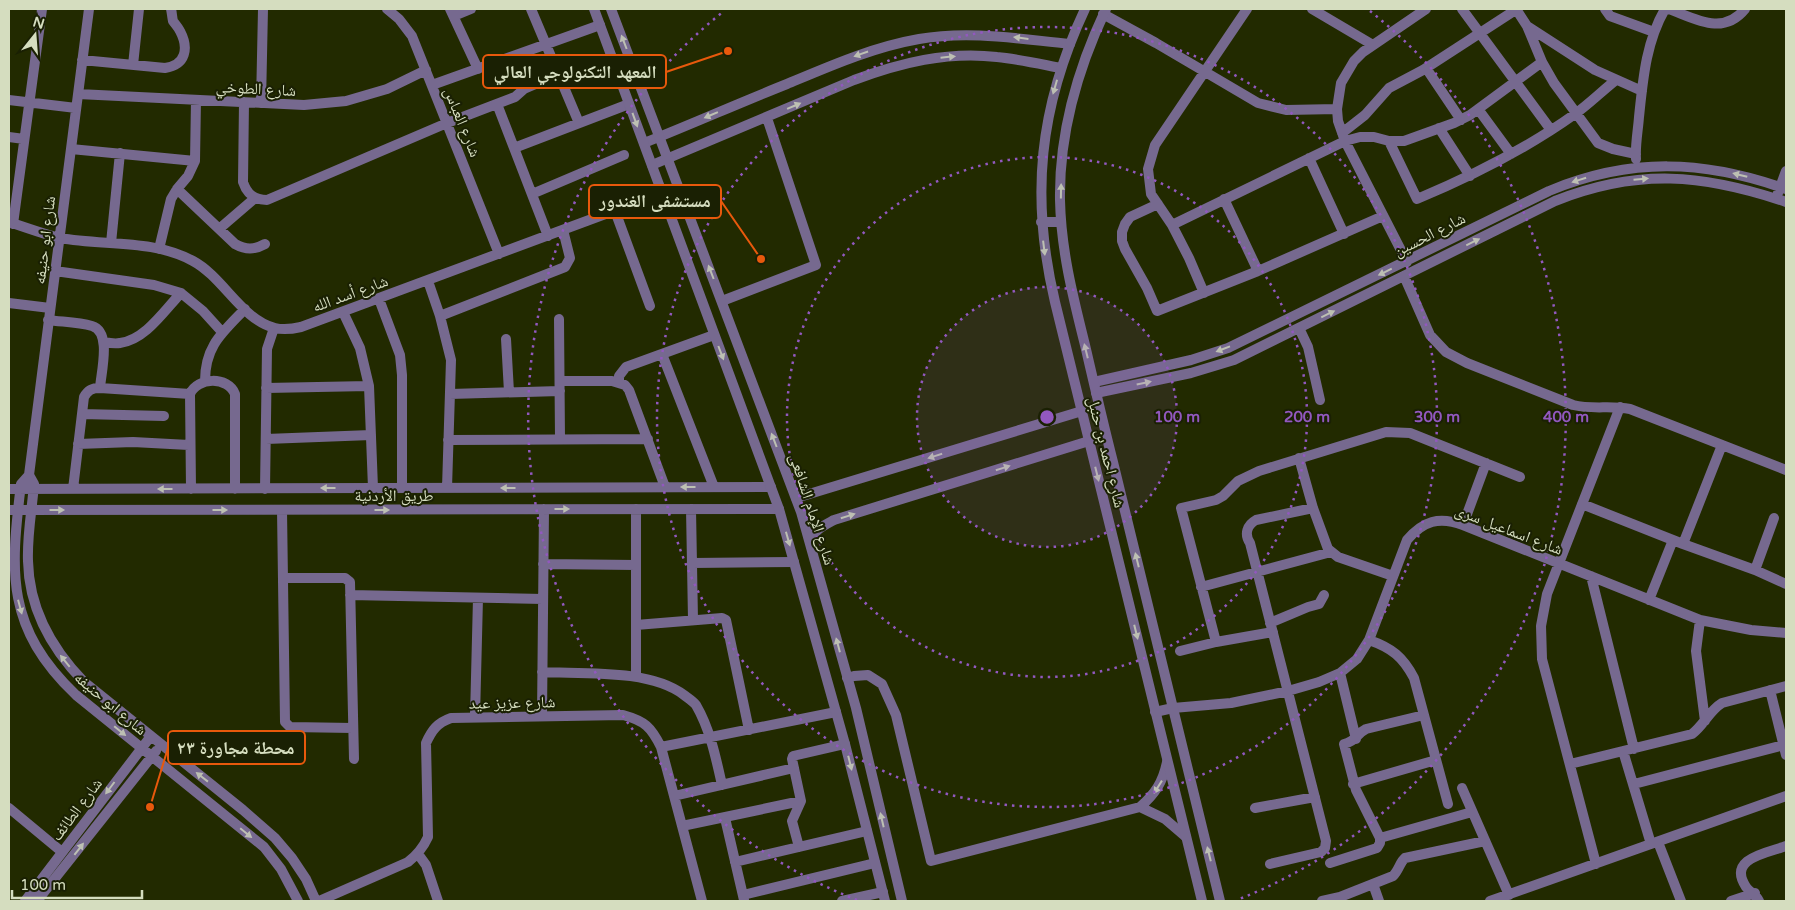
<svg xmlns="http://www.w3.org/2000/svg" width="1795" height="910" font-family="'Varela Round','Noto Naskh Arabic',sans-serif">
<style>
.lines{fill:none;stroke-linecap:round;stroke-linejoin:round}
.minor{stroke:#76698f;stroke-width:10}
.tertiary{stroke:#76698f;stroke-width:10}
.oneway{fill:#bdc0b3}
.ring{fill:none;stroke:#9258bf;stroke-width:2.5;stroke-dasharray:2.5 5}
.labels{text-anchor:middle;stroke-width:4;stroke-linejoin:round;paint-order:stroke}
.street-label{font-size:16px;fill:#d5ddbf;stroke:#1a2003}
.centre{fill:#9258bf;stroke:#1a2003;stroke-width:2.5}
.ring-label{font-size:15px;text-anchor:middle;font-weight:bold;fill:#9258bf;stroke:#1a2003;stroke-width:4;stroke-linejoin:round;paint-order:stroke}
.leader{fill:none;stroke:#e8590c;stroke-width:2}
.callout-dot{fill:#e8590c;stroke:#1a2003;stroke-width:2}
.callout{fill:#1a2003;stroke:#e8590c;stroke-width:2}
.callout-label{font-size:18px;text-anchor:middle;font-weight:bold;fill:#d5ddbf}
</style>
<rect width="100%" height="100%" fill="#222a00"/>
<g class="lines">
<path class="minor" d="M 89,9 L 29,475 L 34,484 C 32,510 27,535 28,561 C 29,609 51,648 84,682 L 243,810 L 275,838 L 292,858 L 306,879 L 316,901
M 387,9 L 399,19 L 412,36 L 499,254
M 450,9 L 478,69
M 531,9 L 579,123
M 1312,9 L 1373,45
M 1462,9 L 1551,130
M 1516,9 L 1527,26 L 1542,62 L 1554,83 L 1598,143 L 1613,149 L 1636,154
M 1605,9 L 1610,16 L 1654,32
M 1669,9 C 1696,19 1723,36 1745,9
M 1103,14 L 1156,43 L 1258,103 L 1286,110 L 1337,109
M 454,16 L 471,9
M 1527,26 L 1595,70 L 1642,91
M 82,60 L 165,68 C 186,65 189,48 180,31 C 178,27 175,24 173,21 C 172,17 172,13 171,9
M 133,65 L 139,9
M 1426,68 L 1461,120
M 432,85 L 600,25
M 78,94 L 304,105 L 346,101 L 387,89 L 426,70
M 9,100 L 76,108
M 244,102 L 243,182 C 247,194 254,200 267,200 L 447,123 L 515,97 L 524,89 L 559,74
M 261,103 L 263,9
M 497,104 L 548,236
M 1478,109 L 1511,154
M 1439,128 L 1470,176
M 1342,133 L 1365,115 L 1389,88 L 1423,70 L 1517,9
M 9,137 L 24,139
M 1389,141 L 1417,199 C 1472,176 1526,149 1575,114 C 1589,104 1602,91 1616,80
M 644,143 C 692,124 739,103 787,84 C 830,66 873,47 919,39 C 970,30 1019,39 1070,44
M 514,148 L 629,104
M 71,149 L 195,161
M 1309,158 L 1344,234
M 1636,159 C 1635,145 1638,131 1639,117 C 1643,79 1646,42 1665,9
M 652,165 L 854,80 C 900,63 947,51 997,57 C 1018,59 1040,64 1061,68
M 177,189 L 235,244 C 246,250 254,250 265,244
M 1778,193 L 1786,171
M 532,194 L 624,155
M 1224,199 L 1258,271
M 1158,204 L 1130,217 L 1125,224 L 1122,232 L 1122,241 L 1125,249 L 1147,288 L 1157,311 L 1258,271 L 1383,216
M 615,211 L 650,306
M 9,222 C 25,227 43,234 60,238 C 104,246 153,239 193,261 C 223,277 242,320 275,328 C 283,330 292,329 301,327 L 662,193
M 13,224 L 42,9
M 1172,225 L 1345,141 L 1360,137 L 1374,137 L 1389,141 L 1404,141 L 1454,123 L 1470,115 L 1542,62
M 219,229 L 255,198
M 111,243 L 120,153
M 159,249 L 171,199 L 177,189 L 188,176 L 195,161 L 196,100
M 1407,262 L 1345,141 L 1338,121 L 1337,109 L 1341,83 L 1354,61 L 1363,52 L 1426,9
M 55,271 L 154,285 L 181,293 L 203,311 L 222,332
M 1404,276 L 1430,335 L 1446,352 L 1467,363 L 1573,405 C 1593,410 1610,405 1630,409 L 1786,470
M 428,281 L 440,316 L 451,360 L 447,488
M 1204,293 L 1189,258 L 1172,225 L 1151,194 L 1148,169 L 1155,145 L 1247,9
M 379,299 L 400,355 L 402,375 L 402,488
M 722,301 L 816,265 L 767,118
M 9,303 L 50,308
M 343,312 L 360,348 L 369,386 L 373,488
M 440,316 L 565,267 L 570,258 L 563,230
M 559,319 L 560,439
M 48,320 C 62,322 78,322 92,326 C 112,332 101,372 100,388
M 1299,328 L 1308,347 L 1320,400
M 506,339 L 509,392
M 104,342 C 109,343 115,344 120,343 C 145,340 164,311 181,293
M 662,354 L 714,487
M 205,381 C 205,346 222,333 245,309
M 560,381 L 612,381 L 625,385 L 629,390 L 665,487
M 619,382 L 619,376 L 626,367 L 714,335
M 1094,382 L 1191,360 L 1228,348 L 1549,191 C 1631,157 1704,160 1786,189
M 266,388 L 369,386
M 1096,393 L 1191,373 L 1234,360 L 1555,201 C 1638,168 1703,174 1786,202
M 450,394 L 560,391
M 82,414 L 164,416
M 266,439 L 371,435
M 448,440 L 648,439
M 78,444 L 133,442 L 189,445
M 1299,458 L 1313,508 L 1328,549 L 1338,557 L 1393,576
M 29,475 L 21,484 C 10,574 6,628 76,695 L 264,847 L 281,869 L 298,901
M 9,489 L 771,487
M 73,489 L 84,397 C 88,390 92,388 100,388 L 190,394
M 191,489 L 190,394 C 197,377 228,376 235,394 L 235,489
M 265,489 L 267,349 L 274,328
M 796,498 L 1082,411
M 1582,504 L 1683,544 L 1755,570 L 1786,584
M 636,509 L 636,676
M 691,509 L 693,620
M 9,510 L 779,509
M 282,510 L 285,722 L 290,727 L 353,728
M 1463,525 L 1486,463
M 810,542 C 814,530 823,526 834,520 L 1089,441
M 1683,544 L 1722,445
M 692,563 L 794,562
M 543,564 L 636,565
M 1755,570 L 1774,518
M 1591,576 L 1634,749
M 283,578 L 345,578 L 350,582 L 354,759
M 1201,587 L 1331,552
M 350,595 L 543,599
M 1649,600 L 1673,540
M 1700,620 L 1696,651 L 1705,721
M 1270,623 L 1308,607 L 1319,604 L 1324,595
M 636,625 L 722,618 L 726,620 L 749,730
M 1369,640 C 1392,648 1403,657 1414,678 L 1448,804
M 1216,642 L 1181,508 L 1216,500 L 1223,496 L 1238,481 L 1259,471 L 1386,432 L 1410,433 L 1520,477
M 1180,651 L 1216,642 L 1273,632
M 542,672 C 584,674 650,669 684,695 C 688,698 693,701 696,705 C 710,729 716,758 722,785
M 1340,673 L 1356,739
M 847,678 L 854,676 L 868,675 L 882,684 L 896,715 L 931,861 L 1140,807 C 1155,794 1163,782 1167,762
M 1770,690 L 1786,755
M 1155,712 L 1173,708 L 1231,703 L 1288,691 L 1319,682 L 1340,673 L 1357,659 L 1369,640 L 1407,540 C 1423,521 1439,516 1463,525 L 1700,620 L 1751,630 L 1786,633
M 542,716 L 544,509
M 475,717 L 478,598
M 661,747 L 836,712
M 1623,751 L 1651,844
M 1570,764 L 1692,734 C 1704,725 1709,711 1722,703 L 1786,686
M 1353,784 L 1436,760
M 1634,784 L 1784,745
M 1462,788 L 1509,895
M 674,796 L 794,768
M 1140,807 L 1165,819 L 1186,837
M 9,808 L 62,852
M 1255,808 L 1315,797
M 725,818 L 744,900
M 682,826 L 801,801
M 1380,838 L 1472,812
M 1658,842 L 1681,901
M 799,847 L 792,821 L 801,801 L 792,759 L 793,756 L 845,744
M 418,854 L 426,865 L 438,901
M 735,862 L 867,831
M 1330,863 L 1377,848 L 1380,843 L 1380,838 L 1356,790 L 1344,744 C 1357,741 1356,734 1366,729 L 1424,715
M 1270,864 L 1321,852 L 1325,848 L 1326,841 L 1250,543 C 1244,534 1247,525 1256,520 L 1313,508
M 1596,864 L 1542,659 L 1541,626 L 1547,594 L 1620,407
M 1373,884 L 1379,901
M 743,895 L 875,863
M 25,901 L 151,736
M 37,901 L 156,751
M 319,901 L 408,862 C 417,855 423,848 428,837 L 426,743 C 432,730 437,723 451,718 L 623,715 C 645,721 651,727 661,747 L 702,901
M 842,901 L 883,892
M 1322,901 L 1340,897 L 1393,876 C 1399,870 1400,862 1405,858 L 1485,841
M 1490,901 L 1786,796
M 1731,901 L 1755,893
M 1759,901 C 1756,894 1750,893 1746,887 C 1727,858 1767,853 1786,846"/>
<path class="tertiary" d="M 594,9 L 779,509 L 845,744 L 885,901
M 611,9 L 801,512 L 856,708 L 902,901
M 1085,9 C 1039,107 1030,197 1055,302 L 1202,901
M 1106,9 C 1078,68 1059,134 1060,200 C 1061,250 1073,297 1085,345 C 1094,384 1103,423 1113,462 C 1148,609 1185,755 1220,901
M 1041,222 L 1061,222"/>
</g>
<defs><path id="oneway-solid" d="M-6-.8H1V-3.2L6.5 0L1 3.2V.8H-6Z" transform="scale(1.25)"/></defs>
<g class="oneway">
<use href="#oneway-solid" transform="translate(1021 38) rotate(-173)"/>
<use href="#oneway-solid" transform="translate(624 42) rotate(-111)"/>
<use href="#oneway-solid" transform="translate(861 54) rotate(161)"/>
<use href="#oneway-solid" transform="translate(948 57) rotate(-6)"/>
<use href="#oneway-solid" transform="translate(1055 87) rotate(106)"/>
<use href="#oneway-solid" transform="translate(794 106) rotate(-23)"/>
<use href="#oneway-solid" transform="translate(711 115) rotate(157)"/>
<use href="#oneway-solid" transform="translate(635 120) rotate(70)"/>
<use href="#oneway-solid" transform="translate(1740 175) rotate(-166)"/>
<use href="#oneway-solid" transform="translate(1641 179) rotate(-5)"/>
<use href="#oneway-solid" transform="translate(1579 180) rotate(162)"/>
<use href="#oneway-solid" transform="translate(1061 191) rotate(-89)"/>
<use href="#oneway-solid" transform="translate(1473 242) rotate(-26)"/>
<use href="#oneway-solid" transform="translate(1044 248) rotate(83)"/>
<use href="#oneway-solid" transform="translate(711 272) rotate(-111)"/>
<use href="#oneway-solid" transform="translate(1385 272) rotate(154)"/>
<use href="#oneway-solid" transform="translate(1328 314) rotate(-26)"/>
<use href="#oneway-solid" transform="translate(1223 349) rotate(159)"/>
<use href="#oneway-solid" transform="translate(1086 351) rotate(-104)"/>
<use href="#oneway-solid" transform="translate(721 353) rotate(69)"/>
<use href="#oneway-solid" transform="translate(1144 383) rotate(-12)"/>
<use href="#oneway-solid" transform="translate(774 440) rotate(-111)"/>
<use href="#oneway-solid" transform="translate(935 456) rotate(163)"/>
<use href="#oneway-solid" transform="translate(1003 468) rotate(-17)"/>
<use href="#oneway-solid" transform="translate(1097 474) rotate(76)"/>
<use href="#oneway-solid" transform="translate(688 487) rotate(180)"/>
<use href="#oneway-solid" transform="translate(328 488) rotate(180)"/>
<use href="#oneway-solid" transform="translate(508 488) rotate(180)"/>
<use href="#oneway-solid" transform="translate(165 489) rotate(180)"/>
<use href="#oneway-solid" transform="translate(562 509)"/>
<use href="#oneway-solid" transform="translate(57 510)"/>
<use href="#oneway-solid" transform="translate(220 510)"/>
<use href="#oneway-solid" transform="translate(382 510)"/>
<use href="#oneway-solid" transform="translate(848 516) rotate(-17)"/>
<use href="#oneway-solid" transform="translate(788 539) rotate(74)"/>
<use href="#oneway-solid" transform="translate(1137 560) rotate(-104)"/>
<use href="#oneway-solid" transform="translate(20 607) rotate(75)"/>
<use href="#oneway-solid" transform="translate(1136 632) rotate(76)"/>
<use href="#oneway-solid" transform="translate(838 645) rotate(-105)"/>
<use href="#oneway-solid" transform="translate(65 661) rotate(-129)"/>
<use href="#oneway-solid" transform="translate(120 731) rotate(39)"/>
<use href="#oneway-solid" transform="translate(850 763) rotate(76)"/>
<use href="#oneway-solid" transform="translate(202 777) rotate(-142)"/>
<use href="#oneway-solid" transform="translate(1158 787) rotate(122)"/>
<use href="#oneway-solid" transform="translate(110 788) rotate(127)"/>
<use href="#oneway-solid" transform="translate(882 820) rotate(-103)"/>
<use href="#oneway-solid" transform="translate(246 833) rotate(39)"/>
<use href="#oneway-solid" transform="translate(79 849) rotate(-52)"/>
<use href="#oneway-solid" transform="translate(1209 854) rotate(-104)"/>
</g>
<circle cx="1047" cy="417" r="130" fill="#9258bf" fill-opacity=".12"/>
<g class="ring">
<circle cx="1047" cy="417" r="130"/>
<circle cx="1047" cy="417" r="260"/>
<circle cx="1047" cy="417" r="390"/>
<path d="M857 900A519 519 0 0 1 724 11M1370 11A519 519 0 0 1 1237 900"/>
</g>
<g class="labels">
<g class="street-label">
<text transform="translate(256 88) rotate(3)" y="6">شارع الطوخي</text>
<text transform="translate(463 122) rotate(68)" y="6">شارع العباس</text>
<text transform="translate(1429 234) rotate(-27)" y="6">شارع الحسين</text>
<text transform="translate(44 240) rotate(-83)" y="6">شارع ابو حنيفه</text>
<text transform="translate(350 293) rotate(-20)" y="6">شارع أسد الله</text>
<text transform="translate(1107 452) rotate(76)" y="6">شارع احمد بن حنبل</text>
<text x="394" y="501">طريق الأردنية</text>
<text transform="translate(813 509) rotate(72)" y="6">شارع الإمام الشافعى</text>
<text transform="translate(1509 529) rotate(21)" y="6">شارع اسماعيل سرى</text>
<text transform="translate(512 702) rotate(-1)" y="6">شارع عزيز عيد</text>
<text transform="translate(111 703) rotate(40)" y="6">شارع ابو حنيفه</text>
<text transform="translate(76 809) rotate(-53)" y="6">شارع الطائف</text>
</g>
</g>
<circle cx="1047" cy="417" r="8" class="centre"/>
<g class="ring-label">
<text x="1177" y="422">100 m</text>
<text x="1307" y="422">200 m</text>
<text x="1437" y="422">300 m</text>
<text x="1566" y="422">400 m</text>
</g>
<path class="leader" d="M728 51L666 72M761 259L721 201M150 807L168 748"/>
<g class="callout-dot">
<circle cx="728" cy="51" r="5"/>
<circle cx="761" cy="259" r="5"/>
<circle cx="150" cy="807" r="5"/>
</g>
<g class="callout">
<rect x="483" y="55" width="183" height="33" rx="5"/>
<rect x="589" y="185" width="132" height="33" rx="5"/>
<rect x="168" y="731" width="137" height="33" rx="5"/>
</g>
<g class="callout-label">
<text x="575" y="78">المعهد التكنولوجي العالي</text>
<text x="655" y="207">مستشفى الغندور</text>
<text x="236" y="754">محطة مجاورة ٢٣</text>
</g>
<rect width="1795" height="910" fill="none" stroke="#d5ddbf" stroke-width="20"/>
<g transform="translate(35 35) rotate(17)" stroke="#1a2003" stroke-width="4" paint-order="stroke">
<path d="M0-4L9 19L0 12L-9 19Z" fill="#d5ddbf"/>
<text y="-8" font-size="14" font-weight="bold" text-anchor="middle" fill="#d5ddbf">N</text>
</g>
<path d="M12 890v8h130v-8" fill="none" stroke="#d5ddbf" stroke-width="2.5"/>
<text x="20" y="890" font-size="15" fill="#d5ddbf" stroke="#1a2003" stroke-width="4" paint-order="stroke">100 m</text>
</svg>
